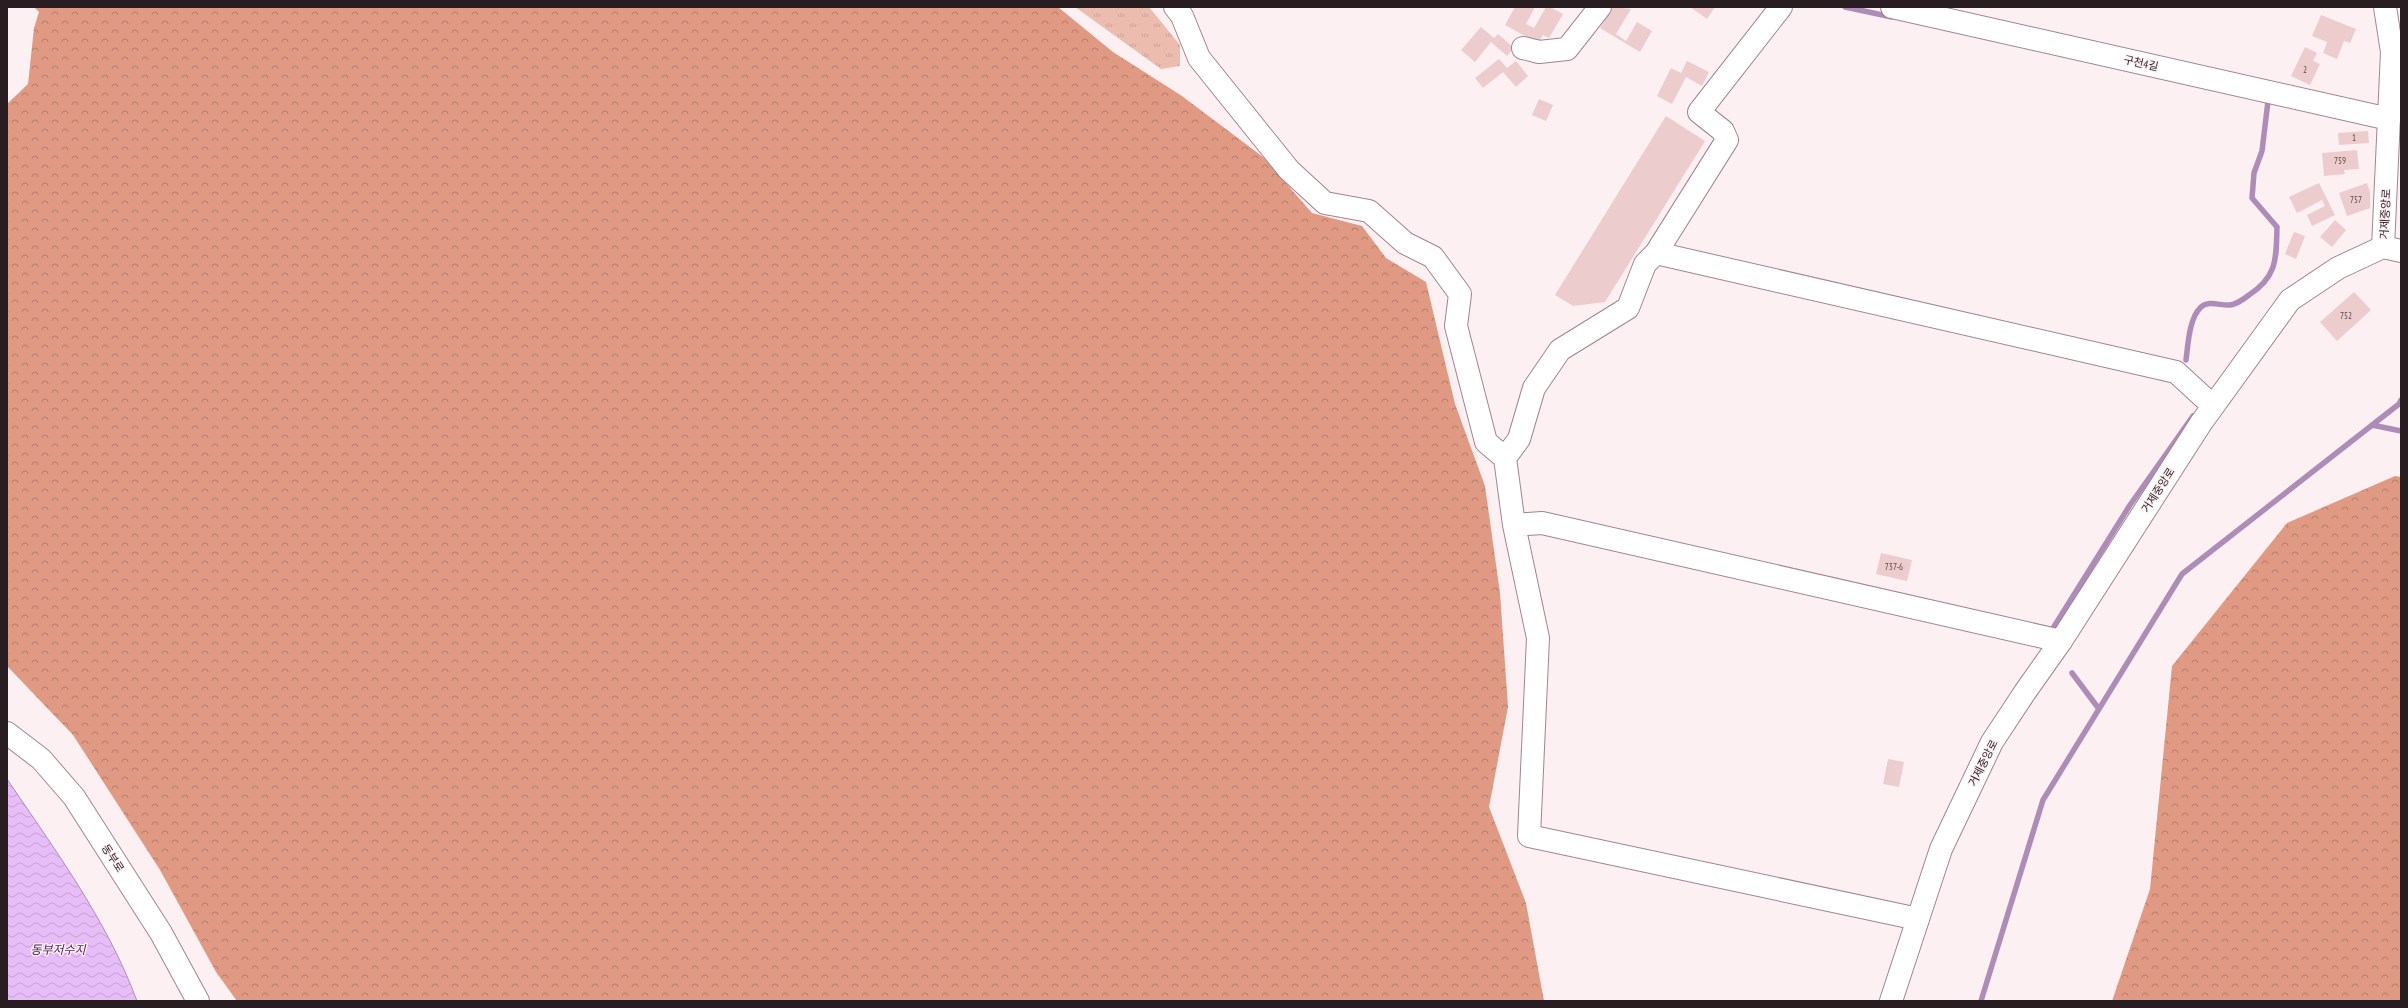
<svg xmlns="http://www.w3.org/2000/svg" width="2408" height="1008" font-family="'PT Sans Narrow','Noto Sans KR',sans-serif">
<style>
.grass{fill:url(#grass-tufts)}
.forest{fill:url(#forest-crowns)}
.water{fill:url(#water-waves);stroke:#ad8db7}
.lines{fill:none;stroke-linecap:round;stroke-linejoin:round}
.stream{stroke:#ad8db7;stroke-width:5.5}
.building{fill:#eccccc}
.minor-casing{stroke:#a1858e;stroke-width:24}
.major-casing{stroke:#a1858e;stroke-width:24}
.minor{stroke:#fff;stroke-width:22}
.major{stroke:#fff;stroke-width:22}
.labels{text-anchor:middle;stroke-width:3;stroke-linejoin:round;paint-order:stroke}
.number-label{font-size:9px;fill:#594a4c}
.street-label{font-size:11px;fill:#281e21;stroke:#fcf0f3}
.water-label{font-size:12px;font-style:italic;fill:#4b195c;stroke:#fcf0f3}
</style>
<defs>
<pattern id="grass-tufts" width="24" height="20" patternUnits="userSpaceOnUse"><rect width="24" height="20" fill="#ecbdae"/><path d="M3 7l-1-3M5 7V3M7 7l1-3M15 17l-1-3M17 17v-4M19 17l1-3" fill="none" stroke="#caa295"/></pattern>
<pattern id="forest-crowns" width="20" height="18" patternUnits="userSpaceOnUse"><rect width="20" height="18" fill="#e09a84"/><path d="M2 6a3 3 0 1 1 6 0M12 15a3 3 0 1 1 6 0" fill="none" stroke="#b67d6c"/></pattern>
<pattern id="water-waves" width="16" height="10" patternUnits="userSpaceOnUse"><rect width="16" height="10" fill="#e6bdf7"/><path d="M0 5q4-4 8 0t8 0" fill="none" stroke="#c5a2d3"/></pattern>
</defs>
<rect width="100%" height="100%" fill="#fcf0f3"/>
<path class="grass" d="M 1075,7 L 1149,7 L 1180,45 L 1180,66 L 1161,69 Z"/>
<path class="forest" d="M 34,7 L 1058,7 L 1113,52 L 1182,96 L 1263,157 L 1312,213 L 1362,226 L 1386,258 L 1426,282 L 1455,404 L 1485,486 L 1500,593 L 1508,707 L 1489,807 L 1526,903 L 1544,1001 L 237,1001 L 216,972 L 160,870 L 73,735 L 7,666 L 7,104 L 28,84 L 34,28 L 39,12 Z
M 2395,476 L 2401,477 L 2401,1001 L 2112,1001 L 2150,889 L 2172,666 L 2287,523 Z"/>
<path class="water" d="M 7,779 C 55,850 107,920 137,1001 L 7,1001 Z"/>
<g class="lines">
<path class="stream" d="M 1845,7 L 1892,17
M 2186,360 C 2188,345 2189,318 2201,307 C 2209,300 2221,306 2230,305 C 2237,304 2244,299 2249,295 C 2278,276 2276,258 2277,227 L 2252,198 L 2254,173 L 2262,151 L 2268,101 L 2264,100
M 2372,425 L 2401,431
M 2050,633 L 2130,505 L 2193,416
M 2072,673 L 2099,709
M 1981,1001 L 2043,800 L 2182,574 L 2399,404 L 2401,400"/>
</g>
<path class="building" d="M 1515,7 L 1535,7 L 1526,24 L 1534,28 L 1546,7 L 1550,7 L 1563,14 L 1549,38 L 1543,35 L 1538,43 L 1505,25 Z
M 1613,7 L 1631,9 L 1616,34 L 1626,41 L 1637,22 L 1652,31 L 1640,52 L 1600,28 Z
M 1690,7 L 1715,7 L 1707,19 Z
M 2321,15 L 2356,29 L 2350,43 L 2344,41 L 2337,59 L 2323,53 L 2327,42 L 2312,36 Z
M 1481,27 L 1494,38 L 1498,34 L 1514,48 L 1507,56 L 1491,42 L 1475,62 L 1461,50 Z
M 2305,47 L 2317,53 L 2313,61 L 2320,64 L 2310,85 L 2291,76 Z
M 1499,59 L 1507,68 L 1516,61 L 1528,76 L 1516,87 L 1503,72 L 1483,88 L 1475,78 Z
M 1687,61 L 1709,72 L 1702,86 L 1686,77 L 1672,104 L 1657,96 L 1671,68 L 1681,73 Z
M 1539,99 L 1553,105 L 1546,121 L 1532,115 Z
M 1666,116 L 1705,141 L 1605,302 L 1573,306 L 1555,295 Z
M 2368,131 L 2369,143 L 2339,145 L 2338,133 Z
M 2357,150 L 2359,169 L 2344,170 L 2345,174 L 2324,176 L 2322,153 Z
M 2319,183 L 2335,215 L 2312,226 L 2307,215 L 2325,206 L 2322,200 L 2297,213 L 2289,197 Z
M 2367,183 L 2370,192 L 2370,208 L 2347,216 L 2339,193 Z
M 2335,220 L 2346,230 L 2332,247 L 2320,237 Z
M 2294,232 L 2305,236 L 2296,259 L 2285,254 Z
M 2354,292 L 2371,310 L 2337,341 L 2320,322 Z
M 1881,553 L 1912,560 L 1907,581 L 1876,574 Z
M 1888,759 L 1904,762 L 1899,787 L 1883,784 Z"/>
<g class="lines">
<g class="minor-casing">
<path id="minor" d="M 1175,7 L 1182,16 L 1199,58 L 1289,170 L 1325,203 L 1369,211 L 1405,243 L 1433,257 L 1460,294 L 1456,326 L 1486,442 L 1505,458 L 1514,525 L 1538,638 L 1529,836 L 1918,919
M 1892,7 L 2389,119
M 1523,48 L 1539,52 L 1567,49 L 1600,7
M 2383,247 L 2401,251
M 1656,253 L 2176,372 L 2213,406
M 1505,458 L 1519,439 L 1534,388 L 1560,350 L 1628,308 L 1645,264 L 1656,253 L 1727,140 L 1723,131 L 1699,112 L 1781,7
M 1514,525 L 1542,523 L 2061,641
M 7,733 L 41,759 L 74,797 L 161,933 L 198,1001"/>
</g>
<g class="major-casing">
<path id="major" d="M 1891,1001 L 1941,849 L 1992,742 L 2025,692 L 2061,641 L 2201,423 L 2290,300 L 2338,268 L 2383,247 L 2392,52 L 2385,7"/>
</g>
<use href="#minor" class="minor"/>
<use href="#major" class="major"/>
</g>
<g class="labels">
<g class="number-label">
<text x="2305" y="73">2</text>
<text x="2354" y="141">1</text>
<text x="2340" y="164">759</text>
<text x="2356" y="203">757</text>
<text x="2346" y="319">752</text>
<text x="1894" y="570">737-6</text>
</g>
<g class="street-label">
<text transform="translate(2141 63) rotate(13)" y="4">구천4길</text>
<text transform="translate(2385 214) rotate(-87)" y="4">거제중앙로</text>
<text transform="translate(2158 490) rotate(-57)" y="4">거제중앙로</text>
<text transform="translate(1983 763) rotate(-63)" y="4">거제중앙로</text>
<text transform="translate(113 858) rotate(57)" y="4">동부로</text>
</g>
<g class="water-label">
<text x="58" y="954">동부저수지</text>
</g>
</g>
<rect width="2408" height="1008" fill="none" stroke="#281e21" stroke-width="16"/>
</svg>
